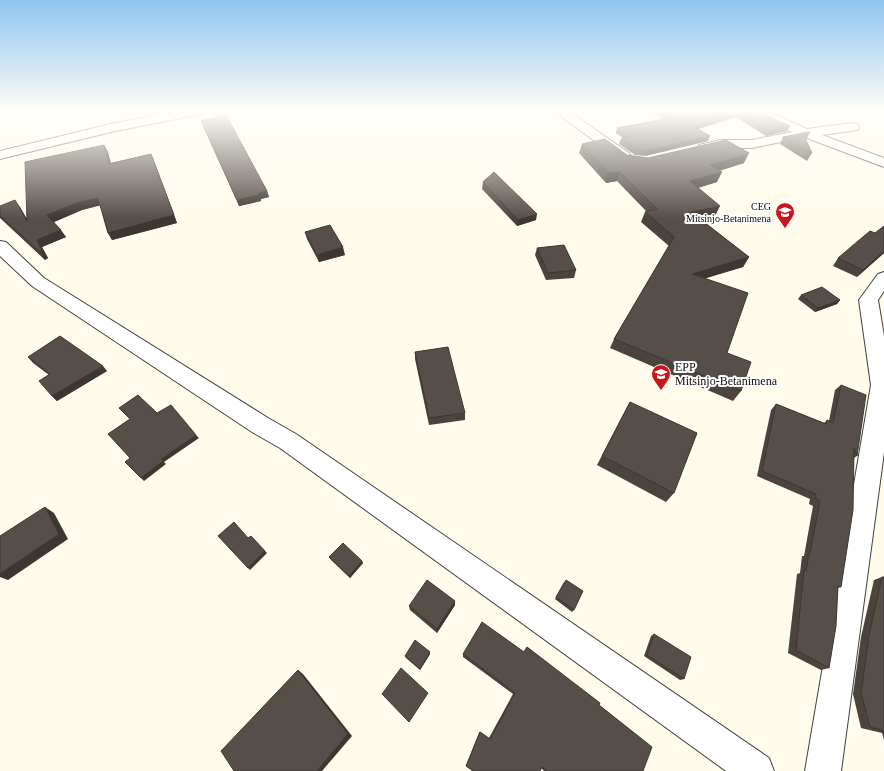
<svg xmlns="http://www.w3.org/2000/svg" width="884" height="771" font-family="'Times New Roman',serif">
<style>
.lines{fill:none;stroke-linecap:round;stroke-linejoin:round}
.minor-casing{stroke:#404040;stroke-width:2}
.minor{fill:#fff;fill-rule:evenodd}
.wall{fill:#4a433e}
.shaded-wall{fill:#3c3732}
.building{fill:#564e48;stroke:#3c3732}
.labels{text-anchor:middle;stroke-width:4;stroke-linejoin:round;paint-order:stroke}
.far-poi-label{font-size:10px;fill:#0d0d0d;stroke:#fff;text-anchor:end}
.poi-label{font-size:12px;fill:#0d0d0d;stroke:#fff;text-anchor:start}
</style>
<rect width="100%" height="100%" fill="#fffcec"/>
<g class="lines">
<g class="minor-casing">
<path id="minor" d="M 177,111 L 202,111 L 200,114 L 196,115 L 111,132 L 0,159 L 0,151 L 111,124 Z
M 554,111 L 568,111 L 629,153 L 631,156 L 629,159 L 624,160 L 619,159 Z
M 753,111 L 766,111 L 807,129 L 853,123 L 858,124 L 859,127 L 858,130 L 822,135 L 884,158 L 884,167 L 804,137 L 752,148 L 720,148 L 704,152 L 699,151 L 697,148 L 699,145 L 720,140 L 752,140 L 792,132 L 754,115 Z
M 0,241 L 6,242 L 44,278 L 268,418 L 296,434 L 769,758 L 774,771 L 726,771 L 280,448 L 252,432 L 32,286 L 0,256 Z
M 884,272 L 884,291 L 878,300 L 884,336 L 884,452 L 841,771 L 805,771 L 871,385 L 859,300 L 878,274 Z"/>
</g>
<use href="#minor" class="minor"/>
</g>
<path class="wall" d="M 649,111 L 756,111 L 787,131 L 766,136 L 736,117 L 698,129 L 708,141 L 645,156 L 635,155 L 619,144 L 621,139 L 623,138 L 616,133 L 617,128 L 663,119 Z
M 201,121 L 267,191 L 269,197 L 261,199 L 261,201 L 239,206 Z
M 810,132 L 806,140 L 812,153 L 807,161 L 780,144 L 783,137 Z
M 582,144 L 627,155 L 648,158 L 744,163 L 719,171 L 717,182 L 698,188 L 715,216 L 700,219 L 749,257 L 743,267 L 705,278 L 727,353 L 741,391 L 733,401 L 610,348 L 614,339 L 669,246 L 641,222 L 645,212 L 646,211 L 617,181 L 606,183 L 579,153 Z
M 104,145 L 108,152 L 111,163 L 151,154 L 154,161 L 177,223 L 112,240 L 108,233 L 100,205 L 82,210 L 53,222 L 66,237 L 42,247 L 48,258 L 45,260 L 0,218 L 0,206 L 20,207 L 26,218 Z
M 483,182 L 536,220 L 517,226 L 482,189 Z
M 884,226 L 884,253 L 857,277 L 833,266 L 838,258 L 875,233 Z
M 305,232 L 345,255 L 319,262 L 307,239 Z
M 537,248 L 576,270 L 574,278 L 546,280 L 535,255 Z
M 801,295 L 840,300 L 837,304 L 815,312 L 798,299 Z
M 415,352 L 465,413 L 465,420 L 429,425 L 415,359 Z
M 28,357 L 107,371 L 57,401 L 52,396 L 49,375 L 33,363 Z
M 841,385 L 857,456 L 854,458 L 841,587 L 838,588 L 829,668 L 821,670 L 788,653 L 797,574 L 800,573 L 802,556 L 804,556 L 813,506 L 809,504 L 810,499 L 757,476 L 771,410 L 776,404 L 824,423 L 827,420 L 829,421 L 835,390 Z
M 630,402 L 674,493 L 666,502 L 597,465 Z
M 329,557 L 362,561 L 363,563 L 350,578 L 331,560 Z
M 882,577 L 884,577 L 884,740 L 882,733 L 861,728 L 853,694 L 861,637 L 874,580 Z
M 564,582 L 574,610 L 572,612 L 555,599 Z
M 455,605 L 437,633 L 410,610 L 409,606 Z
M 654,634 L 684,679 L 680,680 L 644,656 L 651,636 Z
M 527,647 L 599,705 L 643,771 L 544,771 L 541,768 L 473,771 L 466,766 L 479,733 L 480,732 L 489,738 L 513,694 L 463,657 L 463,654 L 524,652 Z
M 430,654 L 420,670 L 406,658 L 405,656 Z"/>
<path class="shaded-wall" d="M 739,112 L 736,117 L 691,131 L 693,126 Z
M 790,126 L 787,131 L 766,136 L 769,131 Z
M 810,132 L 806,139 L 800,143 L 804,136 Z
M 710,136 L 708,141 L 645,156 L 647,151 Z
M 104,145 L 108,152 L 112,171 L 109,164 Z
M 749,153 L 744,163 L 705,175 L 710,165 Z
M 151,154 L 154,161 L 177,223 L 112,240 L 108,233 Z
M 620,172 L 617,181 L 606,183 L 608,173 Z
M 722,172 L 717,182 L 686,191 L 690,181 Z
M 267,191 L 269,197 L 261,199 L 261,201 L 239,206 L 237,200 Z
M 98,198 L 102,205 L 82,210 L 52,223 L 47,215 L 77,203 Z
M 15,200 L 20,207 L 32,228 L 27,221 Z
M 720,206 L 715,216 L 687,222 L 691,212 Z
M 537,214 L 536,220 L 517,226 L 518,220 Z
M 61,230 L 66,237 L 42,247 L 48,258 L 45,260 L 40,252 L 37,240 Z
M 343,247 L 345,255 L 319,262 L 317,255 Z
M 884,251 L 884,253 L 857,277 L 863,270 Z
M 749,257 L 743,267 L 687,284 L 692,274 Z
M 840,300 L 837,304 L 815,312 L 818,308 Z
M 103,366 L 107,371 L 57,401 L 52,396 Z
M 196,435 L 199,438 L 164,462 L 166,464 L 144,481 L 141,478 L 161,459 Z
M 45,507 L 54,513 L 68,539 L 8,580 L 0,577 L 0,571 Z
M 265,551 L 267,553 L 250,570 L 248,568 Z
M 362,561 L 363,563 L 350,578 L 349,576 Z
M 455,601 L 455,605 L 437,633 L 437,629 Z
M 430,652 L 430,654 L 420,670 L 420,669 Z
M 298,670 L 303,674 L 352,736 L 322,771 L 317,771 Z"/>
<path class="building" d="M 659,111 L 756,111 L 790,126 L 769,131 L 739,112 L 693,126 L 710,136 L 647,151 L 636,149 L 621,139 L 629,137 L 617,128 L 671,118 Z
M 226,115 L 267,191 L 258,193 L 259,195 L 237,200 L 201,121 Z
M 808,132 L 810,132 L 804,136 L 812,153 L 783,137 Z
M 605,139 L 627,155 L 648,158 L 726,140 L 749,153 L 710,165 L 722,172 L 690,181 L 720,206 L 691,212 L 749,257 L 692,274 L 748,293 L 727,353 L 751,362 L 741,391 L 614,339 L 674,237 L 645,212 L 657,209 L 620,172 L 608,173 L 582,144 Z
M 104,145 L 109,164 L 151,154 L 174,215 L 108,233 L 98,198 L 77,203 L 47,215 L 61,230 L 37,240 L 42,250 L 40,252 L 0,216 L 0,206 L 15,200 L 27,221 L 25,162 Z
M 494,172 L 537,214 L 518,220 L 483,182 Z
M 330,225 L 343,247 L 317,255 L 305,232 Z
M 884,226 L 884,251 L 863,270 L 838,258 L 870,231 L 875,233 Z
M 564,245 L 576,270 L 548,273 L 537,248 Z
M 822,287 L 840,300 L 818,308 L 801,295 Z
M 60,336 L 103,366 L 52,396 L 39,381 L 50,374 L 28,357 Z
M 448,347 L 465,413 L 429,418 L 415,352 Z
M 841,385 L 866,395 L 857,456 L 854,448 L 853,510 L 841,587 L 838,586 L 836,626 L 829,668 L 796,650 L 804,570 L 806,571 L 809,553 L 810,553 L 820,501 L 816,499 L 816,494 L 762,471 L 776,404 L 826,424 L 827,420 L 833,423 Z
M 138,395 L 157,413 L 171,405 L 196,435 L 161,459 L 163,461 L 141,478 L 125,462 L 130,458 L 108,434 L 130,419 L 119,408 Z
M 630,402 L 697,433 L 674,493 L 602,456 Z
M 45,507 L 59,534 L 0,574 L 0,536 Z
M 234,522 L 248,538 L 251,536 L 265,551 L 248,568 L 218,536 Z
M 343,543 L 362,561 L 349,576 L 329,557 Z
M 882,577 L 884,577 L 884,731 L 870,727 L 861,693 L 869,635 Z
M 427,580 L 455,601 L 437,629 L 409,606 Z
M 566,580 L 583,591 L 574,610 L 556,597 Z
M 482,622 L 524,652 L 527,647 L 600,703 L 599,705 L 652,747 L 643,771 L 547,771 L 542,767 L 540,771 L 473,771 L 466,766 L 480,732 L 490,739 L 515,693 L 463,654 Z
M 654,634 L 691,657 L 684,679 L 647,655 Z
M 415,640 L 430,652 L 420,669 L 405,656 Z
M 401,668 L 428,693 L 409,722 L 382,694 Z
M 298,670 L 348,734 L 317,771 L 234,771 L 221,751 Z"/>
<linearGradient id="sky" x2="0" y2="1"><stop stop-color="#8fc4f0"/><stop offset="0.51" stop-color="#fffef6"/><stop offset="1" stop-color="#fffef6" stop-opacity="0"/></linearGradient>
<rect width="884" height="219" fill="url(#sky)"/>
<defs>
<g id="school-pin" transform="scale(1)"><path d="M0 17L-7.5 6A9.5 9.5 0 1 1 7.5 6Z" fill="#cb1619" stroke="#fff"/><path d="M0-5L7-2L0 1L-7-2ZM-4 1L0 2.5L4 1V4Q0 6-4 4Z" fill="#fff"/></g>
</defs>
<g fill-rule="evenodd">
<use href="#school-pin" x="785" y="212"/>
<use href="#school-pin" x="661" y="374"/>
</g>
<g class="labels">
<g class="far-poi-label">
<text x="771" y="210">CEG<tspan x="771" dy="12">Mitsinjo-Betanimena</tspan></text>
</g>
<g class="poi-label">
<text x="675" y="371">EPP<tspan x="675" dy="14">Mitsinjo-Betanimena</tspan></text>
</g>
</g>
</svg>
